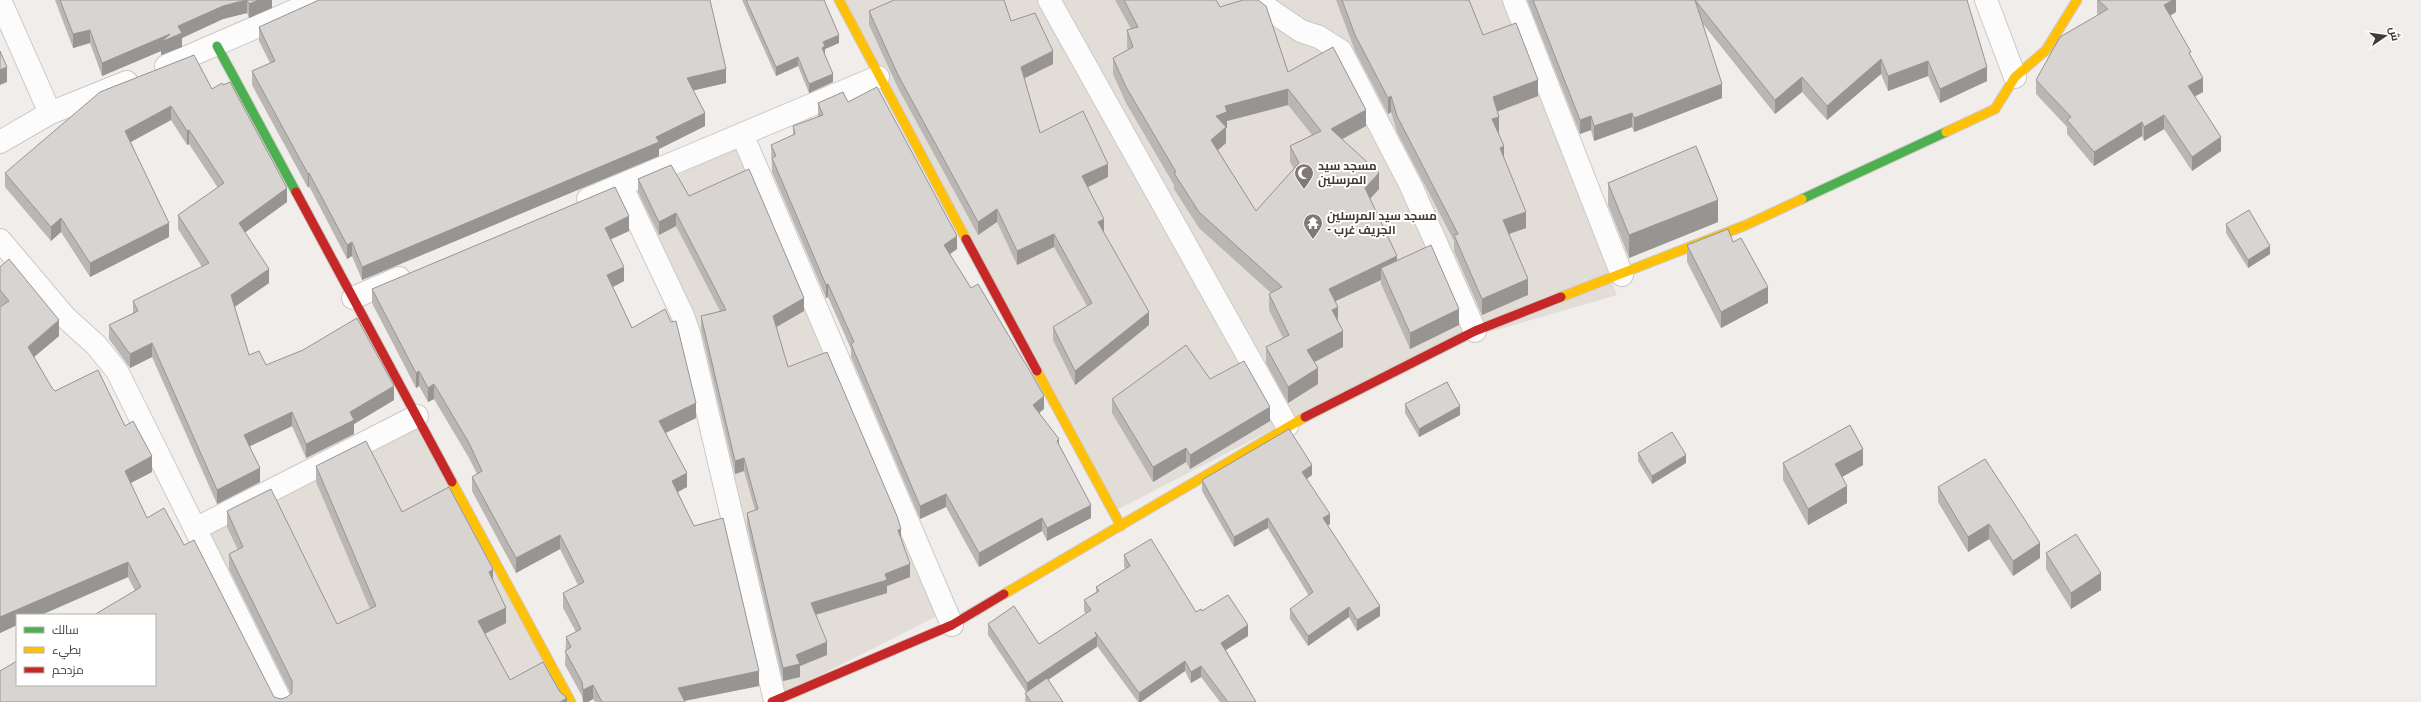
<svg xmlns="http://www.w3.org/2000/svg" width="2421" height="702" font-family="'Roboto Condensed',Cairo,sans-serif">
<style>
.residential{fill:#e3ddd7}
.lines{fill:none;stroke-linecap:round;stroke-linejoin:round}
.street-casing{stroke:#ccc9c6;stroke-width:24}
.fast-casing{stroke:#d0c9c3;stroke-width:11}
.slow-casing{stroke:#d0c9c3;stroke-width:11}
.jam-casing{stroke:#d0c9c3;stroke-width:11}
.street{stroke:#fdfcfc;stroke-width:22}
.fast{stroke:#4caf50;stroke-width:9}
.slow{stroke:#ffc107;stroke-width:9}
.jam{stroke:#c62828;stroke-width:9}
.wall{fill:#bab6b4;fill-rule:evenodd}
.shaded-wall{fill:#979492}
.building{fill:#d8d4d1;stroke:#979492;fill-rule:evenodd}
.labels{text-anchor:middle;stroke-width:4;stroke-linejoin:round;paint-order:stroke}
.poi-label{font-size:12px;font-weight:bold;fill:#453b36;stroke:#fff;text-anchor:start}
</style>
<rect width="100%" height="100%" fill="#f0edea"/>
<path class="residential" d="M 845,0 L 1508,0 L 1617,295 L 1479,335 L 1308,411 L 1111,513 Z
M 748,137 L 945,612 L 777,697 L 686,323 L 630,201 Z
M 414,413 L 573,702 L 285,702 L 192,523 Z"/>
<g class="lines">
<g class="street-casing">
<path id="street" d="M 0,0 L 50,113
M 1049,0 L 1287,426
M 1261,0 L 1264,6 L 1301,31 L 1319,37 L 1341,51 L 1411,186 L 1475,331
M 1514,0 L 1622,275
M 1986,0 L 2015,77
M 166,66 L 319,0
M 742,134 L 952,625
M 0,142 L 50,113 L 127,82
M 621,185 L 683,316 L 689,333 L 775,701
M 588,199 L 878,77
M 0,240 L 66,318 L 96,345 L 117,371 L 281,702
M 353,298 L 399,278
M 195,529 L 417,416"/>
</g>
<g class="fast-casing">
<path id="fast" d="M 217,46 L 296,192
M 1802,199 L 1946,132"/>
</g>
<g class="slow-casing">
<path id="slow" d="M 839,0 L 966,239
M 1946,132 L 1995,109 L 2015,77 L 2046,50 L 2077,0
M 1561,297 L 1746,225 L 1802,199
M 1037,371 L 1121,526
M 452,482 L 571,702
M 1004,594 L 1305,417"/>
</g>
<g class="jam-casing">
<path id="jam" d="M 296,192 L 452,482
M 966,239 L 1037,371
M 1305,417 L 1475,331 L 1561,297
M 772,702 L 952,625 L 1004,594"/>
</g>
<use href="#street" class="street"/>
<use href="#fast" class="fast"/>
<use href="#slow" class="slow"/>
<use href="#jam" class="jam"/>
</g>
<path class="wall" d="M 55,0 L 272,0 L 272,8 L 249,18 L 247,13 L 223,19 L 182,38 L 182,47 L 161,55 L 161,51 L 102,76 L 90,43 L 73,48 Z
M 742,0 L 824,0 L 839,43 L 825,49 L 825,54 L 833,82 L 809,93 L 798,66 L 776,76 Z
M 1115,0 L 1216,0 L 1220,7 L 1288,72 L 1366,126 L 1342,139 L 1379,189 L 1370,199 L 1397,261 L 1459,325 L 1410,349 L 1381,284 L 1381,280 L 1336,301 L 1338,323 L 1343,347 L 1314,362 L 1318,384 L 1288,403 L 1266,363 L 1266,347 L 1283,338 L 1269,310 L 1269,294 L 1271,293 L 1199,228 L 1174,189 L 1174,185 L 1126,103 L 1113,74 L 1113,58 L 1128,50 L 1127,46 L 1127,30 L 1131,29 ZM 1288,105 L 1312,135 L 1290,146 L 1290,162 L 1294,169 L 1256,211 L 1218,150 L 1226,143 L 1226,128 L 1227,128 L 1227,121 Z
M 1336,0 L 1469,0 L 1483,35 L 1538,96 L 1497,112 L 1499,133 L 1498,133 L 1504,158 L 1526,228 L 1509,234 L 1528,295 L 1482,315 L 1454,251 L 1454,241 L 1397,132 L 1391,112 L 1388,114 L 1355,51 Z
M 1527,0 L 1967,0 L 1987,81 L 1940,103 L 1928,76 L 1888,91 L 1881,74 L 1827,120 L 1802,92 L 1775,114 L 1703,24 L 1722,98 L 1634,132 L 1632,127 L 1594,141 L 1591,130 L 1580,134 Z
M 2097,0 L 2176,0 L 2176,12 L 2170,16 L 2191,57 L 2203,92 L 2195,96 L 2221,151 L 2192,171 L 2164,129 L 2144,141 L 2142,136 L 2094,166 L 2067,134 L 2067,127 L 2036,94 L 2036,80 L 2098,14 L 2097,13 Z
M 869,11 L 1011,21 L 1053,64 L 1024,78 L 1040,133 L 1108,177 L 1088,187 L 1104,232 L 1103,232 L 1149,325 L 1075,385 L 1053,340 L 1053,327 L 1087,306 L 1054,247 L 1017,265 L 997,222 L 978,235 L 898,88 L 869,25 Z
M 259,27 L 726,83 L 693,90 L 705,126 L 659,149 L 659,156 L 362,280 L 352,256 L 347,259 L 309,186 L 308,188 L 252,85 L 252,71 L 270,63 L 259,41 Z
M 212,89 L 287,202 L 245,232 L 269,283 L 235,307 L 249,355 L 266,365 L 394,400 L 354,424 L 354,434 L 306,458 L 292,426 L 250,446 L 260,482 L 217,504 L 152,357 L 130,368 L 109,339 L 109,325 L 133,313 L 133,301 L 202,267 L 178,229 L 178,215 L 218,188 L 189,144 L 187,145 L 171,120 L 131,142 L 169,237 L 90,277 L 61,232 L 51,241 L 5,187 L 5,173 Z
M 848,102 L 957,249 L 950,254 L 1044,409 L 1039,413 L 1059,446 L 1091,518 L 1047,541 L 1042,531 L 979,567 L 946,507 L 920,519 L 851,357 L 851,349 L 828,297 L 826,298 L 772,172 L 771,145 L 793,135 L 793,126 L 818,117 L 818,103 Z
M 638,179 L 689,196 L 804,311 L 776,327 L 788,367 L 901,538 L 910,577 L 887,586 L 887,593 L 816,615 L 827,655 L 800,666 L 800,677 L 783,681 L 747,525 L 747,513 L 755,510 L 744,471 L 735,474 L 701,329 L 701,316 L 720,311 L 676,226 L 659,235 L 638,192 Z
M 1608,183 L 1718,222 L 1629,258 L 1608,205 Z
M 2226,224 L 2270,254 L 2248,268 L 2226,233 Z
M 629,231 L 611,239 L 624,281 L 613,287 L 632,328 L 696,418 L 666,433 L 687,487 L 678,492 L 759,686 L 685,701 L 685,702 L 595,702 L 593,699 L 588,702 L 583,702 L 582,696 L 565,665 L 566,637 L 576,632 L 563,608 L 563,593 L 578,585 L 560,549 L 516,573 L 472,491 L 472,477 L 477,474 L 469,458 L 434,399 L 428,402 L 419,386 L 416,388 L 372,303 L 372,289 Z
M 1733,242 L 1768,303 L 1721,328 L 1687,262 L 1687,245 Z
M 0,267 L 59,336 L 34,357 L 52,388 L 55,391 L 125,426 L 152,472 L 130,483 L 147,518 L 184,545 L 274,697 L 281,699 L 287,697 L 291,694 L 229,569 L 229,554 L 238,550 L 227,527 L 227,511 L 337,624 L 370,609 L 316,482 L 316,466 L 402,512 L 493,582 L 506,623 L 485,634 L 510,680 L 560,692 L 567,702 L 0,702 L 135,591 L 128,577 L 41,615 L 17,615 L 17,625 L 0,633 L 0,307 L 1,307 L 0,306 Z
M 1210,379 L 1270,421 L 1190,469 L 1186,462 L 1153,482 L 1112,413 L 1112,399 Z
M 1405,404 L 1460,415 L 1419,437 L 1405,413 Z
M 1638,453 L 1686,463 L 1652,484 L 1638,461 Z
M 1783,463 L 1863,465 L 1842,477 L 1847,503 L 1808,525 L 1783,480 Z
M 1312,475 L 1307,479 L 1330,524 L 1327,525 L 1380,616 L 1357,631 L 1349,617 L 1308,646 L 1290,619 L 1290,609 L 1309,596 L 1268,528 L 1234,547 L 1202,491 L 1202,480 Z
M 1938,487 L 2040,558 L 2013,576 L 1989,539 L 1968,552 L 1938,502 Z
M 2046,553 L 2101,590 L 2071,609 L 2046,569 Z
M 1124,555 L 1196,612 L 1202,611 L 1248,636 L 1226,650 L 1256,702 L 1220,702 L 1201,677 L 1191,683 L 1185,671 L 1141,702 L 1138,702 L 1097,646 L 1048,680 L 1063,702 L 1026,702 L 1025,701 L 1026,692 L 988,635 L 988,624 L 1039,644 L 1086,614 L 1084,611 L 1084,600 L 1096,592 L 1096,587 L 1125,569 L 1124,566 Z"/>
<path class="shaded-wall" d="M 247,0 L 247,13 L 223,19 L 182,38 L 182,47 L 161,55 L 161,51 L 102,76 L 102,63 L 178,26 L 223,6 Z
M 259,0 L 272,0 L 272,8 L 249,18 L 249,4 Z
M 2173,0 L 2176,0 L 2176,12 L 2164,19 L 2164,5 Z
M 90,30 L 90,43 L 73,48 L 73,34 Z
M 839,35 L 839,43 L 825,49 L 825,55 L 822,48 L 823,42 Z
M 1053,51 L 1053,64 L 1021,80 L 1021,67 Z
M 798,57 L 798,66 L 776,76 L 776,67 Z
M 1881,59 L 1881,74 L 1827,120 L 1827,106 Z
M 1928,61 L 1928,76 L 1888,91 L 1888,76 Z
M 7,67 L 7,82 L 0,85 L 0,70 Z
M 1987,67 L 1987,81 L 1940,103 L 1940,89 Z
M 726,69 L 726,83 L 687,92 L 687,78 Z
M 833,74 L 833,82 L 809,93 L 809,84 Z
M 1802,77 L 1802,92 L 1775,114 L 1775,100 Z
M 2203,78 L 2203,92 L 2188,100 L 2188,86 Z
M 1538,80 L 1538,96 L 1493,113 L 1493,97 Z
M 1722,84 L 1722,98 L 1634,132 L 1634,118 Z
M 1288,89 L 1288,105 L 1227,121 L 1227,128 L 1226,128 L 1226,143 L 1211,156 L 1211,140 L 1216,116 L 1225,106 Z
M 1391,96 L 1391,112 L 1388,114 L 1388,98 Z
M 171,106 L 171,120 L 125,145 L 125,131 Z
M 1366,110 L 1366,126 L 1331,145 L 1331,129 Z
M 705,113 L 705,126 L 659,149 L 659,156 L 362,280 L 362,267 L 656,137 Z
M 1632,113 L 1632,127 L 1594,141 L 1594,126 Z
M 2164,115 L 2164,129 L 2144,141 L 2144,127 Z
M 1591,116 L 1591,130 L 1580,134 L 1580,120 Z
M 1499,117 L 1499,133 L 1492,135 L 1492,119 Z
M 2142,122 L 2142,136 L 2094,166 L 2094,152 Z
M 189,130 L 189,144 L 187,145 L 187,131 Z
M 2221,137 L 2221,151 L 2192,171 L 2192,157 Z
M 1504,146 L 1504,162 L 1500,148 Z
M 1108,164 L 1108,177 L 1082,190 L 1082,176 Z
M 309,173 L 309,186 L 308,188 L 308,174 Z
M 1379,173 L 1379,189 L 1365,204 L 1365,188 Z
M 287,188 L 287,202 L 239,237 L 239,223 Z
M 1718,200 L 1718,222 L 1629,258 L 1629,235 Z
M 997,209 L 997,222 L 978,235 L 978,222 Z
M 1526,212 L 1526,228 L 1503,236 L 1503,220 Z
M 676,213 L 676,226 L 659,235 L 659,222 Z
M 629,216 L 629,231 L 605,242 L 605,228 Z
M 61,218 L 61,232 L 51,241 L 51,227 Z
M 1104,219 L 1104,232 L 1098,235 L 1098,222 Z
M 169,223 L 169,237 L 90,277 L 90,263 Z
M 1054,234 L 1054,247 L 1017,265 L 1017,251 Z
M 957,236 L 957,249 L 944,258 L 944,245 Z
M 352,242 L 352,256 L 347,259 L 347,245 Z
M 2270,246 L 2270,254 L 2248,268 L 2248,260 Z
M 1397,256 L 1397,272 L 1381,268 L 1381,280 L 1329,304 L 1329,289 Z
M 624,267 L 624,281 L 607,290 L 607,275 Z
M 269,269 L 269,283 L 231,309 L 231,295 Z
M 1528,279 L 1528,295 L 1482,315 L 1482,299 Z
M 828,284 L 828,297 L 826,298 L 826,285 Z
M 1768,287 L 1768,303 L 1721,328 L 1721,312 Z
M 804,298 L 804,311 L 773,329 L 773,316 Z
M 1338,307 L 1338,323 L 1332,310 Z
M 1459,309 L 1459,325 L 1410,349 L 1410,333 Z
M 1149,312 L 1149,325 L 1075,385 L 1075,371 Z
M 59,320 L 59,336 L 28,362 L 28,347 Z
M 1343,331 L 1343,347 L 1307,366 L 1307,350 Z
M 152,343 L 152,357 L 130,368 L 130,354 Z
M 1318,368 L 1318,384 L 1288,403 L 1288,387 Z
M 419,371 L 419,386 L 416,388 L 416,373 Z
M 434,384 L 434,399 L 428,402 L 428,388 Z
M 394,386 L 394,400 L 354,424 L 354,434 L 306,458 L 306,444 L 350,412 Z
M 1044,396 L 1044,409 L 1033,418 L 1033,405 Z
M 696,403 L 696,418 L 659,436 L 659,421 Z
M 1460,406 L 1460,415 L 1419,437 L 1419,429 Z
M 1270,407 L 1270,421 L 1190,469 L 1190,455 Z
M 292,412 L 292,426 L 244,449 L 244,435 Z
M 1059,439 L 1059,453 L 1057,441 Z
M 1186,448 L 1186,462 L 1153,482 L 1153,467 Z
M 1863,449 L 1863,465 L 1835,481 L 1835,464 Z
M 1686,455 L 1686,463 L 1652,484 L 1652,476 Z
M 152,456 L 152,472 L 125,486 L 125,471 Z
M 744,458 L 744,471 L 735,474 L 735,461 Z
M 1312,465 L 1312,475 L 1302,482 L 1302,472 Z
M 260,468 L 260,482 L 217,504 L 217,490 Z
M 687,473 L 687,487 L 672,495 L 672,481 Z
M 1847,486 L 1847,503 L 1808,525 L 1808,509 Z
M 946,494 L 946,507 L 920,519 L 920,506 Z
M 1091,505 L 1091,518 L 1047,541 L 1047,528 Z
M 1330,514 L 1330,524 L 1323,528 L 1323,518 Z
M 1042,518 L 1042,531 L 979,567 L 979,553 Z
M 1268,518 L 1268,528 L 1234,547 L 1234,537 Z
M 1989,524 L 1989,539 L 1968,552 L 1968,537 Z
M 901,529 L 901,542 L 898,530 Z
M 560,535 L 560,549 L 516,573 L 516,558 Z
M 2040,543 L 2040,558 L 2013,576 L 2013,561 Z
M 128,562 L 128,577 L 41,615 L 17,615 L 17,625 L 0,633 L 0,617 Z
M 910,564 L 910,577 L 887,586 L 887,593 L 811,616 L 811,603 Z
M 493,569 L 493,585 L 489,572 Z
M 2101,573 L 2101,590 L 2071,609 L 2071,593 Z
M 1380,606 L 1380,616 L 1357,631 L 1357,620 Z
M 1349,607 L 1349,617 L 1308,646 L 1308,636 Z
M 506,608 L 506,623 L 478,637 L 478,621 Z
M 1248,625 L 1248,636 L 1221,653 L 1221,643 Z
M 1097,636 L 1097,647 L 1027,694 L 1027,683 Z
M 827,642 L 827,655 L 800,666 L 800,677 L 783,681 L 783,668 L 796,655 Z
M 1185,661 L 1185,671 L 1141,702 L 1139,702 L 1139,693 Z
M 1201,666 L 1201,677 L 1191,683 L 1191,672 Z
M 759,671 L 759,686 L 678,702 L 678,688 Z
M 593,685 L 593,699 L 588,702 L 583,702 L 583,690 Z
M 567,698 L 567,702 L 560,702 Z"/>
<path class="building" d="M 60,0 L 246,0 L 223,6 L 178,26 L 182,33 L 161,42 L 170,34 L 102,63 L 90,30 L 73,34 Z
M 247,0 L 259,0 L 249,4 Z
M 319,0 L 710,0 L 726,69 L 687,78 L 705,113 L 656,137 L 659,142 L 362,267 L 352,242 L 347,245 L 309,173 L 308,174 L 252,71 L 275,61 L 259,27 Z
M 746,0 L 824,0 L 839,35 L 823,42 L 825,46 L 822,48 L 833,74 L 809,84 L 798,57 L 776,67 Z
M 894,0 L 1004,0 L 1011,21 L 1035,13 L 1053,51 L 1021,67 L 1040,133 L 1083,111 L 1108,164 L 1082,176 L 1104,219 L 1098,222 L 1149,312 L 1075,371 L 1053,327 L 1092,303 L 1054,234 L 1017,251 L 997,209 L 978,222 L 898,75 L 869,11 Z
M 1124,0 L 1216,0 L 1220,7 L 1243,0 L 1258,0 L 1266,6 L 1288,72 L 1333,47 L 1366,110 L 1331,129 L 1379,173 L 1365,188 L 1397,256 L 1329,289 L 1338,307 L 1332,310 L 1343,331 L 1307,350 L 1318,368 L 1288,387 L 1266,347 L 1289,335 L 1269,294 L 1282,287 L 1199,212 L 1174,173 L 1176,172 L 1126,87 L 1113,58 L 1133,47 L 1127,30 L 1138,27 ZM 1288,89 L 1321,131 L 1290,146 L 1299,163 L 1256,211 L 1211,140 L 1226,127 L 1216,116 L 1227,112 L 1225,106 Z
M 1342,0 L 1469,0 L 1483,35 L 1516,23 L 1538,80 L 1493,97 L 1499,117 L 1492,119 L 1504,146 L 1500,148 L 1526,212 L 1503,220 L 1528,279 L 1482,299 L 1454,235 L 1458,234 L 1397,116 L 1391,96 L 1388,98 L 1355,35 Z
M 1533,0 L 1695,0 L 1722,84 L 1634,118 L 1632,113 L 1594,126 L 1591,116 L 1580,120 Z
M 1695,0 L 1967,0 L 1987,67 L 1940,89 L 1928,61 L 1888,76 L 1881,59 L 1827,106 L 1802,77 L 1775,100 Z
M 2098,0 L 2173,0 L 2164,5 L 2191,52 L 2189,53 L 2203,78 L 2188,86 L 2221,137 L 2192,157 L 2164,115 L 2144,127 L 2142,122 L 2094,152 L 2067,120 L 2071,117 L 2036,80 L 2060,37 L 2108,9 Z
M 0,51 L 7,67 L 0,70 Z
M 194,55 L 212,89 L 222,83 L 223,85 L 230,82 L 287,188 L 239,223 L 269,269 L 231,295 L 249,355 L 259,351 L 266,365 L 303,350 L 357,318 L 394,386 L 350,412 L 354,420 L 306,444 L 292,412 L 244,435 L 260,468 L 217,490 L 152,343 L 130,354 L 109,325 L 138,311 L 133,301 L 209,263 L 178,215 L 224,183 L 189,130 L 187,131 L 171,106 L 125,131 L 169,223 L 90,263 L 61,218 L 51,227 L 5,173 L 100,92 Z
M 877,87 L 957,236 L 944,245 L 971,288 L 978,284 L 1034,378 L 1044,396 L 1033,405 L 1059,439 L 1057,441 L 1091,505 L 1047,528 L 1042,518 L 979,553 L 946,494 L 920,506 L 851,344 L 854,342 L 828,284 L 826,285 L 772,158 L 776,156 L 771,145 L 795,134 L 793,126 L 823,115 L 818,103 L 843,92 L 848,102 Z
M 1696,146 L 1718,200 L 1629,235 L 1608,183 Z
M 671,165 L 689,196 L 749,169 L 804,298 L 773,316 L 788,367 L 827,352 L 897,516 L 901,529 L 898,530 L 910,564 L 885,574 L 887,580 L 811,603 L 827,642 L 796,655 L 800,664 L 783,668 L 747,513 L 758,509 L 744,458 L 735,461 L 701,316 L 726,310 L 676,213 L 659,222 L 638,179 Z
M 615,187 L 629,216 L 605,228 L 624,267 L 607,275 L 632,328 L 665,309 L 671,322 L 676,321 L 696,403 L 659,421 L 687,473 L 672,481 L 694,526 L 723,518 L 759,671 L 678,688 L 685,702 L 602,702 L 593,685 L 583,690 L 582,682 L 565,651 L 571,647 L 566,637 L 581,629 L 563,593 L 584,582 L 560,535 L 516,558 L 472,477 L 482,471 L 469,443 L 434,384 L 428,388 L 419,371 L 416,373 L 372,289 Z
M 2249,210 L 2270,246 L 2248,260 L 2226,224 Z
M 1728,229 L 1733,242 L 1741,238 L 1768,287 L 1721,312 L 1687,245 Z
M 1431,245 L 1459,309 L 1410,333 L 1381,268 Z
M 9,259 L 59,320 L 28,347 L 52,388 L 55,391 L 98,370 L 125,426 L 133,421 L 152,456 L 125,471 L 147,518 L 164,508 L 184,545 L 194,540 L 274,697 L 281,699 L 287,697 L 292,693 L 292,681 L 229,554 L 243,547 L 227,511 L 271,489 L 337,624 L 376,606 L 316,466 L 366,441 L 402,512 L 449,487 L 493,569 L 489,572 L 506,608 L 478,621 L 510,680 L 543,662 L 560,692 L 567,698 L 560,702 L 0,702 L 0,671 L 17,661 L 17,685 L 155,685 L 155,615 L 94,615 L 141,587 L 128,562 L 0,617 L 0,307 L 9,301 L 0,290 L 0,267 Z
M 1186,345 L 1210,379 L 1244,361 L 1270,407 L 1190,455 L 1186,448 L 1153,467 L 1112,399 Z
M 1447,382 L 1460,406 L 1419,429 L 1405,404 Z
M 1850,425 L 1863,449 L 1835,464 L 1847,486 L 1808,509 L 1783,463 Z
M 1289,429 L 1312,465 L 1302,472 L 1330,514 L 1323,518 L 1380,606 L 1357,620 L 1349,607 L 1308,636 L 1290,609 L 1313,592 L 1268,518 L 1234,537 L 1202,480 Z
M 1672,432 L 1686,455 L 1652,476 L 1638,453 Z
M 1985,459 L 2040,543 L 2013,561 L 1989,524 L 1968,537 L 1938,487 Z
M 2076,534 L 2101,573 L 2071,593 L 2046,553 Z
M 1151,539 L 1196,612 L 1201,609 L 1202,611 L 1228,595 L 1248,625 L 1221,643 L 1256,702 L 1228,702 L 1201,666 L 1191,672 L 1185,661 L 1139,693 L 1095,632 L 1097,636 L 1027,683 L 988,624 L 1014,606 L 1039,644 L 1091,610 L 1084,600 L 1099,591 L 1096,587 L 1130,566 L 1124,555 Z
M 1047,678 L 1063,702 L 1031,702 L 1025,693 Z"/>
<defs>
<g id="mosque-pin" transform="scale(1)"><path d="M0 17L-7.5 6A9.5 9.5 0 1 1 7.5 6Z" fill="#817975" stroke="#fff"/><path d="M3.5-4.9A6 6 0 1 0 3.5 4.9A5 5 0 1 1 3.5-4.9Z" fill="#fff"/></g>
<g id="temple-pin" transform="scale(1)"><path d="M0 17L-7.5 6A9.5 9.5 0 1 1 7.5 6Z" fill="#817975" stroke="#fff"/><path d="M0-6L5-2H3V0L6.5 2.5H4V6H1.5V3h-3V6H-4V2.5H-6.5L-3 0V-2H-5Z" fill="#fff"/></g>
</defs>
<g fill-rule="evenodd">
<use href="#mosque-pin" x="1304" y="173"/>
<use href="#temple-pin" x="1313" y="223"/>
</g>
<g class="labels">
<g class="poi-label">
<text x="1318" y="170">مسجد سيد<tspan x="1318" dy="14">المرسلين</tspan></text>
<text x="1327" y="220">مسجد سيد المرسلين<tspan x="1327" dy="14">- الجريف غرب</tspan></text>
</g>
</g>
<rect x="16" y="614" width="140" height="72" fill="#ffffff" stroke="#b5b1af"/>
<rect x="24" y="627" width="20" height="6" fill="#4caf50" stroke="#b5b1af"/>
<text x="52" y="634" font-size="12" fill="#453b36">سالك</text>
<rect x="24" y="647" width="20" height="6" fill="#ffc107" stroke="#b5b1af"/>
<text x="52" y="654" font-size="12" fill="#453b36">بطيء</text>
<rect x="24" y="667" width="20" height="6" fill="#c62828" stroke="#b5b1af"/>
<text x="52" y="674" font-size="12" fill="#453b36">مزدحم</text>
<g transform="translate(2385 36) rotate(77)" stroke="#ffffff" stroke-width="3" paint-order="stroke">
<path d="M0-3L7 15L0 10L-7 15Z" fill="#453b36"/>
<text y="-6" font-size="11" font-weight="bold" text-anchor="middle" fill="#453b36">ش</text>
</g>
</svg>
